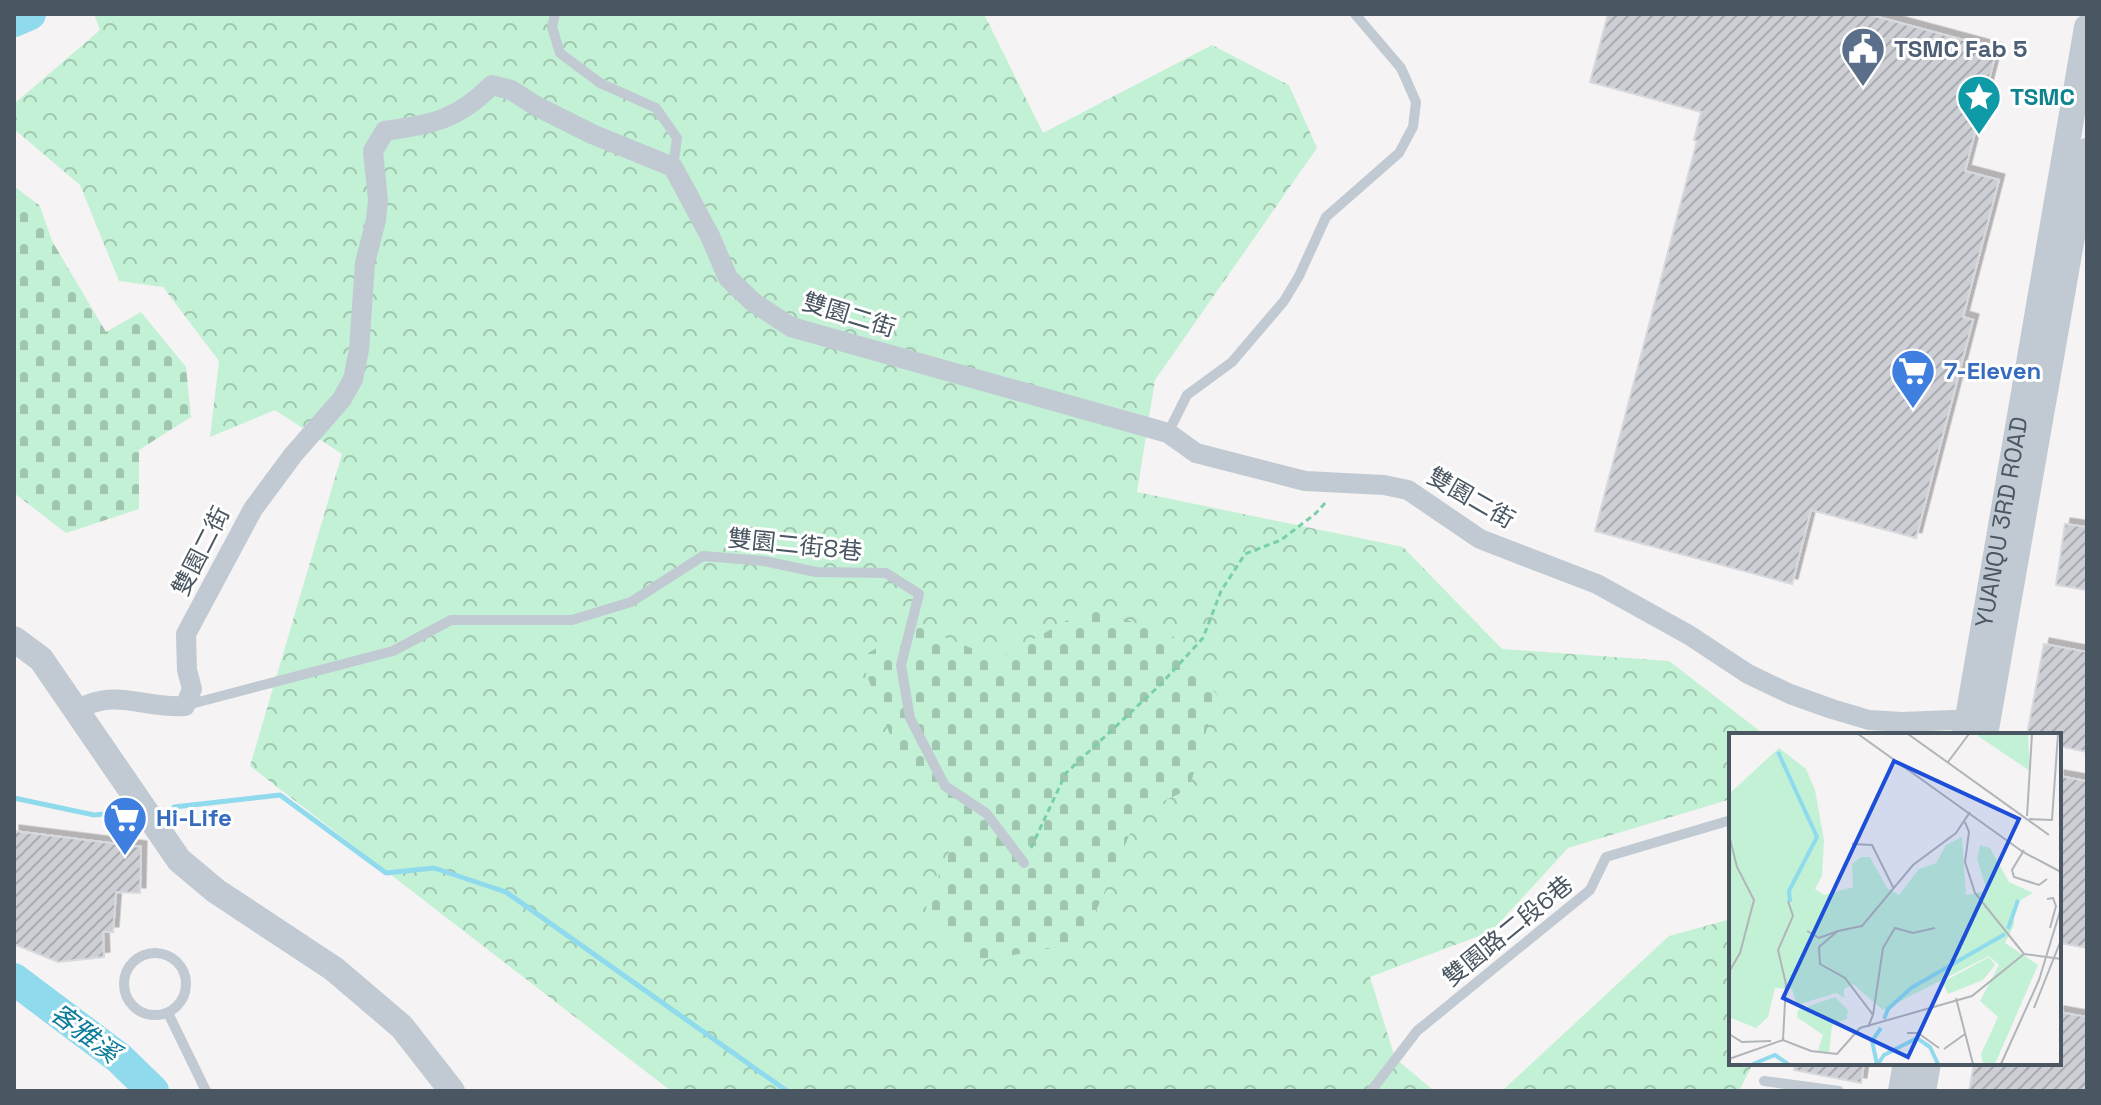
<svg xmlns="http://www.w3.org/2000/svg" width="2101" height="1105" font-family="'Space Grotesk','Noto Sans TC',sans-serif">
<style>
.forest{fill:url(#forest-crowns)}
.cemetery{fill:url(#cemetery-stones)}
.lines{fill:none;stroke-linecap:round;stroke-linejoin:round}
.stream{stroke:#90daee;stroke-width:5}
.river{stroke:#90daee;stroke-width:32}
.building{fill:url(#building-hatch);stroke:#d7d9de;stroke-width:2;filter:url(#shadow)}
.path{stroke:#7ad0a6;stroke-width:3;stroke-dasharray:6 4;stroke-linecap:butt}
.service{stroke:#c1cad2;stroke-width:10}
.minor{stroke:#c1cad2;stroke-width:20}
.tertiary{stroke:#c1cad2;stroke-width:26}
.labels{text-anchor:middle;stroke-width:6;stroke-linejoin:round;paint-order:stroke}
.service-label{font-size:24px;font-weight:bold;fill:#4e5e75;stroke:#fff;text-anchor:start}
.culture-label{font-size:24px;font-weight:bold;fill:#0d838f;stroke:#fff;text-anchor:start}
.street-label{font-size:24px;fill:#4a5661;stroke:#fff}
.shop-label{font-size:24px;font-weight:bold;fill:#366cbe;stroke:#fff;text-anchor:start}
.water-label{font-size:26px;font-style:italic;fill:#0c7c9b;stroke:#fff}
.inset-river{fill:none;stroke:#90daee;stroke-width:4}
.inset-road{fill:none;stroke:#b1b4b9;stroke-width:2}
.view{fill:#1d4ed8;fill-opacity:0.15;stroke:#1d4ed8;stroke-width:4}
.inset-edge{fill:none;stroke:#4a5661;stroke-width:4}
</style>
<defs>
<pattern id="forest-crowns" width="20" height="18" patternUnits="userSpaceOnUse" patternTransform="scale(2)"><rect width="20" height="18" fill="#c3f1d5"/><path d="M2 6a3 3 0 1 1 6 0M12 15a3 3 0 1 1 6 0" fill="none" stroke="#a0c6b0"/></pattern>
<pattern id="cemetery-stones" width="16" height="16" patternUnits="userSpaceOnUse" patternTransform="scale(2)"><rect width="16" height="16" fill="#c3f1d5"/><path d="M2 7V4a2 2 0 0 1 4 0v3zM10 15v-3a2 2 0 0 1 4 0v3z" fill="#a0c6b0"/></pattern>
<pattern id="building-hatch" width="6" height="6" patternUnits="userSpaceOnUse" patternTransform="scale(2)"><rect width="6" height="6" fill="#cdcfd5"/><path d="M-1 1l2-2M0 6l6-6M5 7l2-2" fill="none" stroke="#a8abb0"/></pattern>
<filter id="shadow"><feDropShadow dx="5.5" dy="-5.5" stdDeviation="0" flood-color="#0004"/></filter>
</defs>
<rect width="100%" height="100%" fill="#f5f3f3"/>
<path class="forest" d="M 94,14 L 984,14 L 1043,133 L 1212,45 L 1289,85 L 1317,148 L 1155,380 L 1137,492 L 1403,547 L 1502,649 L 1669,661 L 1765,735 L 1731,735 L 1731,799 L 1568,848 L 1492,931 L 1370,977 L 1395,1058 L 1434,1091 L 671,1091 L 250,766 L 342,454 L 275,410 L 210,437 L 219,361 L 163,287 L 119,281 L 80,185 L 14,129 L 14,104 L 100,30 Z
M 1731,919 L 1731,1063 L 1753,1063 L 1739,1091 L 1502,1091 L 1669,936 Z"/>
<path class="cemetery" d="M 14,186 L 40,206 L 52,241 L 106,332 L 141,312 L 186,367 L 191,417 L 139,450 L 139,509 L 66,533 L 14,493 Z
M 1091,607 L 1174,637 L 1217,695 L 1189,789 L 1139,813 L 1082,943 L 968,963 L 926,908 L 962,819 L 900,760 L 860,658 L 915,625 L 998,659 Z"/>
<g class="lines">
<path class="stream" d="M 14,798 L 94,815 L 114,813
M 174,807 L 280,795 L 386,873 L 434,868 L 506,892 L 787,1091"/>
<path class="river" d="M 14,21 L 30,14
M 14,979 L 119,1058 L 153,1091"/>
</g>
<path class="building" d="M 1608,14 L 1867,14 L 1997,49 L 1965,171 L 1999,180 L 1963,317 L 1973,320 L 1916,538 L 1811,510 L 1792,584 L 1595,531 L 1697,141 L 1694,140 L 1701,112 L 1590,82 Z
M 2065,524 L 2087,527 L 2087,590 L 2056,585 Z
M 2044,644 L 2087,652 L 2087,752 L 2059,746 L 2059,735 L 2027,735 Z
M 2059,776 L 2087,781 L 2087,948 L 2059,943 Z
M 14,831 L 141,847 L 140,893 L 116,892 L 113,932 L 103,932 L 104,957 L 58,962 L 14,944 Z
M 2059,1012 L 2087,1017 L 2087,1091 L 1969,1091 L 1974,1063 L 2059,1063 Z
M 1795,1063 L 1864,1063 L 1861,1083 L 1794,1070 Z"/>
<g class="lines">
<path class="path" d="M 1031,848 L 1066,773 L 1161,684 L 1203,638 L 1221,591 L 1245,554 L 1281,540 L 1315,514 L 1327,501"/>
<path class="service" d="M 555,14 L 552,27 L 560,53 L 600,83 L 656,108 L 677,138 L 673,167
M 1168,433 L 1187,395 L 1232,362 L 1284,301 L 1299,276 L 1326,217 L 1399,153 L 1413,127 L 1416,102 L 1401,68 L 1355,14
M 187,705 L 393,651 L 451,620 L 572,620 L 631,602 L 703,556 L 764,561 L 816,572 L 886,573 L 919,594 L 901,665 L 910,718 L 945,786 L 986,813 L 1024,863
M124 984a31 31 0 1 1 62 0a31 31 0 1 1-62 0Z
M 168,1013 L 206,1091
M 1764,1081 L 1839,1091
M 1371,1091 L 1417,1031 L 1590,890 L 1606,857 L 1731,820"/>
<path class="minor" d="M 76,710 C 118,687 142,709 185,706 L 192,689 L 187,670 L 186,634 L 253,509 L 293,455 L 342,399 L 353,379 L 359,350 L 365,263 L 376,220 L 378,200 L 373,151 L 385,131 C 433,124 457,120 492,85 L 511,90 L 536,106 L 592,134 L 673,167 L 710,236 L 728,278 L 753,302 L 791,327 L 1168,433 L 1196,453 L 1305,481 L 1384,485 L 1408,490 L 1480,539 L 1597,584 L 1689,635 L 1748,674 L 1790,694 L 1832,709 L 1869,720 L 1902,722 L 1954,720 L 1978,725"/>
<g class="tertiary">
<path d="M 14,639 L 41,659 L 179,860 L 216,891 L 334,969 L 402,1027 L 452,1091"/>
<path id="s1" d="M 1965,735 L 2087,27"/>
<path d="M 1985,735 L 2087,151"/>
<path d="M 1901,1091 L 1906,1063"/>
<path d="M 1923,1091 L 1928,1063"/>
</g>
</g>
<defs>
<g id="civic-pin" transform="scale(2.3)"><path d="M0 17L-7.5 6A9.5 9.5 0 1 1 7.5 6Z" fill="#5c6f8a" stroke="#fff"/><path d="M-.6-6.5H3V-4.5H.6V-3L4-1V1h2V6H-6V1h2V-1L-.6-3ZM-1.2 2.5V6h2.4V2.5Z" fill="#fff"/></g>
<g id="sight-pin" transform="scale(2.3)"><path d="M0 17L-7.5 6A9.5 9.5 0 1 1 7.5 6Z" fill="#0f9aa8" stroke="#fff"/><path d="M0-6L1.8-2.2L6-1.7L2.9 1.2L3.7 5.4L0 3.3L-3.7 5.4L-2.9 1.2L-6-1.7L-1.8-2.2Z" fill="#fff"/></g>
<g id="supermarket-pin" transform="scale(2.3)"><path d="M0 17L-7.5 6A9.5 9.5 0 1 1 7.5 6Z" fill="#3f7fe0" stroke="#fff"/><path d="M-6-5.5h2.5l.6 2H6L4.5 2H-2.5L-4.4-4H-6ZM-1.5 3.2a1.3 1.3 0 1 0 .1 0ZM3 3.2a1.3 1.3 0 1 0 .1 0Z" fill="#fff"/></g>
</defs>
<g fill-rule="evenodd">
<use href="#civic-pin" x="1863" y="49"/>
<use href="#sight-pin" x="1979" y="97"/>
<use href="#supermarket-pin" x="1913" y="371"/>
<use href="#supermarket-pin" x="125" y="818"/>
</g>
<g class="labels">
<g class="service-label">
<text x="1894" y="57">TSMC Fab 5</text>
</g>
<g class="culture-label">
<text x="2010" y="105">TSMC</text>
</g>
<g class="street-label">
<text transform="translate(849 315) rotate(17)" y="8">雙園二街</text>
<text transform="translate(1471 498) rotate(30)" y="8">雙園二街</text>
<text dy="8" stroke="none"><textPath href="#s1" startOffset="216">YUANQU 3RD ROAD</textPath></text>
<text transform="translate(795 545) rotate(6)" y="8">雙園二街8巷</text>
<text transform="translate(201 551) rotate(-63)" y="8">雙園二街</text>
<text transform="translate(1508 931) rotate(-39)" y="8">雙園路二段6巷</text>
</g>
<g class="shop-label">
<text x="1944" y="379">7-Eleven</text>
<text x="156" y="826">Hi-Life</text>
</g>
<g class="water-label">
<text transform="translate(85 1033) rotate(37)" y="9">客雅溪</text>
</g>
</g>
<g transform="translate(1729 733)">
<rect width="332" height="332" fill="#f5f3f3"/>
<path d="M 251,1 L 299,1 L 301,38 L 249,3 ZM 260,224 L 266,232 L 254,247 L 219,261 L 214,249 Z" fill="#c3f1d5"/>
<path d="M 50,15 L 77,36 L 86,57 L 95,107 L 93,143 L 86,156 L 95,162 L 124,154 L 123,131 L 132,124 L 141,124 L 158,155 L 170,162 L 190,136 L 207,130 L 217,112 L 233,104 L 237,162 L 258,158 L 248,126 L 251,112 L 261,115 L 280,149 L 304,160 L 285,171 L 285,192 L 276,210 L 309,232 L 266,331 L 254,331 L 252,321 L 269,284 L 251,268 L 270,232 L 260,223 L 154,277 L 124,251 L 115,256 L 115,265 L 107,260 L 68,272 L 63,256 L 46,255 L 39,284 L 27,295 L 0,284 L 0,61 Z" fill="#c3f1d5"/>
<path d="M 197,164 L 218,193 L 214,207 L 206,209 L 198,200 L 174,203 L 180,174 ZM 106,264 L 119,277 L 118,286 L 103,292 L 100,320 L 89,318 L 94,302 L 68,284 L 69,277 Z" fill="#c3f1d5"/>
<path class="inset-river" d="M 49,19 L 88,104 L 60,158 L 61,169M 279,196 L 289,167M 155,286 L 159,276 L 182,255 L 276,201M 24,331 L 46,322 L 59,331M 148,331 L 143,308 L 152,295M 149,331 L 155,322 L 188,305 L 201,314 L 209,331"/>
<path class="inset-road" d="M 129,1 L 294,119 L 332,139M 179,1 L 320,102M 219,29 L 240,1M 298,83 L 303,1M 300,86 L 323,87 L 329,1M 236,89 L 240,99 L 236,129 L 246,160 L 295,221M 0,102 L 8,134 L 25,167 L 11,220 L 0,239M 123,111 L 143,112 L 165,156M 295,117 L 283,137 L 285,144 L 310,152 L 318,146M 318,166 L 324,165 L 327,173 L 321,195M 78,198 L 90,205 L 109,198M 227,265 L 244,331M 305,275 L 332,207M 144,282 L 154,215 L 166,195 L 184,200 L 206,195M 139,294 L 144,282 L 116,245 L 91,231 L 90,214 L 109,198 L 133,193 L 184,132 L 227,100 L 241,79M 178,300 L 189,300 L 210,315M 0,301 L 13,309 L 42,308M 54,307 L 57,251 L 49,217 L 64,183 L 59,168M 215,316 L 236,301M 0,326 L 54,307 L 82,318 L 108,321 L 131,295 L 243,263 L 295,221 L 332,226M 272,331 L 310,247 L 332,175"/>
<path class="view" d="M 165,28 L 290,86 L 179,324 L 54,265 Z"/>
<rect width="332" height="332" class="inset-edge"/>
</g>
<rect width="2101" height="1105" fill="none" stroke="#4a5661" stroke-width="32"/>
</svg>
